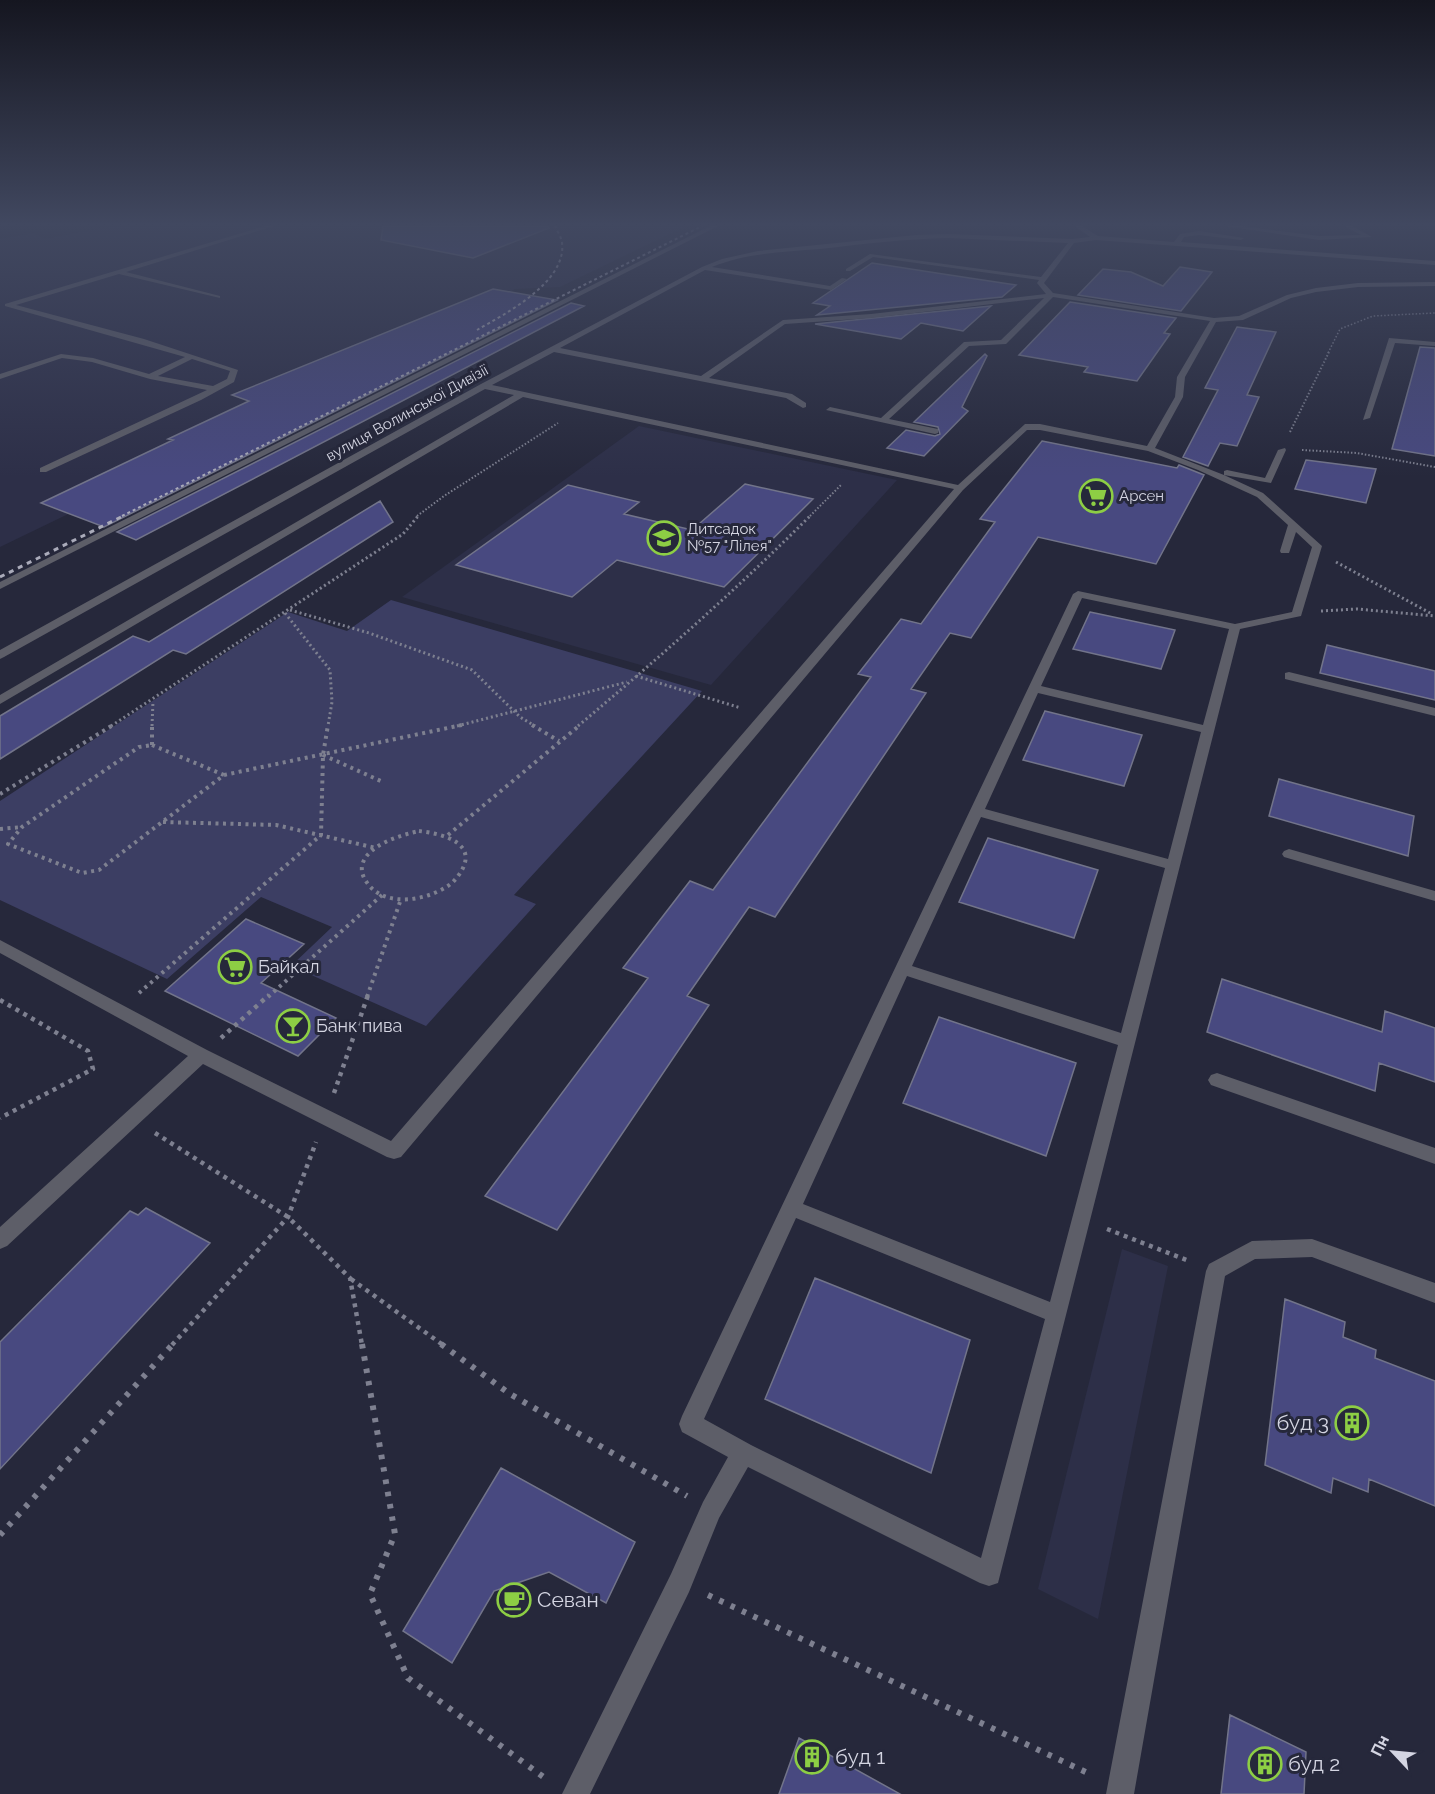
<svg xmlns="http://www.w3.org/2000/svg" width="1435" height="1794" font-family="Raleway,sans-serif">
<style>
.built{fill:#2d2f48}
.green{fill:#3c3e63}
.building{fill:#484980;stroke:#72748a;stroke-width:1.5}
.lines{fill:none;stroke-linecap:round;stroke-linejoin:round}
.path-far5{stroke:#7e8090;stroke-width:1.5;stroke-dasharray:1.5 2;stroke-linecap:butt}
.path-far4{stroke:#7e8090;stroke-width:2;stroke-dasharray:1.5 2;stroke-linecap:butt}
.path-far3{stroke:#7e8090;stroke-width:3;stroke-dasharray:2 3;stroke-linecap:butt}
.path-far2{stroke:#7e8090;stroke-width:4;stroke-dasharray:3 4.5;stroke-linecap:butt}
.path-far1{stroke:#7e8090;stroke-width:4.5;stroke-dasharray:4 5;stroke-linecap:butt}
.path{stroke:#7e8090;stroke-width:6;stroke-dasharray:4.5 8;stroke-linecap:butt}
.minor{fill:#5d5e68;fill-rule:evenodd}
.rail-far1{stroke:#aaabba;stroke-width:2;stroke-dasharray:3 3;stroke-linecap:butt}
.rail{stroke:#aaabba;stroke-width:3;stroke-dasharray:5 5;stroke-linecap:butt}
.labels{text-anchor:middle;stroke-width:6;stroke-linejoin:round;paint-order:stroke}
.far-street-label{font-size:15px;fill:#d4d5e2;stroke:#26283b}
.far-poi-label{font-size:15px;fill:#d4d5e2;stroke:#26283b;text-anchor:start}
.poi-label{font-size:18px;fill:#d4d5e2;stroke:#26283b;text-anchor:start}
.near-poi-label{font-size:21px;fill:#d4d5e2;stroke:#26283b;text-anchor:start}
</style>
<rect width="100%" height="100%" fill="#26283b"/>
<path class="built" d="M 113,226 L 686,226 L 560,287 L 515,289 L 449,330 L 0,547 L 0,239 L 34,233 L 45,239 Z
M 639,426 L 897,480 L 711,685 L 402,597 Z
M 1122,1249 L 1168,1266 L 1098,1619 L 1038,1589 Z"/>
<path class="green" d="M 391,600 L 702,691 L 514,895 L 536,904 L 426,1026 L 291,966 L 332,927 L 261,897 L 167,979 L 0,900 L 0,801 L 288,612 L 347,631 Z"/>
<path class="building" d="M 383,226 L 548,226 L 549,228 L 473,258 L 381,240 Z
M 872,263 L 943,274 L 1016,285 L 1002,297 L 817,315 L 830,306 L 813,303 Z
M 1180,267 L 1212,272 L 1181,311 L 1078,295 L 1103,269 L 1131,272 L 1163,286 Z
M 493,289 L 557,300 L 104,527 L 41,503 L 173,440 L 168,439 L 249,401 L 232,395 Z
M 1070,302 L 1176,318 L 1164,333 L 1170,334 L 1137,381 L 1084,372 L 1088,367 L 1019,355 Z
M 571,303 L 584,306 L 136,540 L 117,532 Z
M 991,306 L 963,331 L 921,323 L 901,339 L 815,324 Z
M 1237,327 L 1276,332 L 1247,395 L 1259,397 L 1237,446 L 1220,443 L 1208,466 L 1183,457 L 1218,390 L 1205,388 Z
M 1420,347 L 1435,348 L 1435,456 L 1392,449 Z
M 985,354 L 987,356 L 962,407 L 968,411 L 924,456 L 887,448 L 906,430 L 935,436 L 940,434 L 938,427 L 914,422 Z
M 1042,441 L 1177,468 L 1179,465 L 1204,475 L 1156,564 L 1038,537 L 971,638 L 950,633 L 911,689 L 926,693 L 775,917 L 749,907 L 687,996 L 709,1005 L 557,1230 L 485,1196 L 648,978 L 623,968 L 690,881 L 713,890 L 871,677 L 858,674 L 901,619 L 921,624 L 995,522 L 980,519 Z
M 1306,460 L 1376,469 L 1366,503 L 1295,489 Z
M 745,484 L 813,499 L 724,587 L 617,560 L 572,597 L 456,565 L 568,485 L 639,502 L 624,514 L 692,530 Z
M 380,501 L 393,522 L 186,654 L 173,650 L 0,759 L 0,716 L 133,636 L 149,642 Z
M 1090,612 L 1175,630 L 1161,669 L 1073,649 Z
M 1327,645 L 1435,671 L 1435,700 L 1320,673 Z
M 1045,711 L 1142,735 L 1124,786 L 1023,760 Z
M 1279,779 L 1414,816 L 1408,856 L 1269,816 Z
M 988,838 L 1098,870 L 1074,938 L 959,902 Z
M 246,919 L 304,944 L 261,983 L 336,1018 L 298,1056 L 165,991 Z
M 1222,979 L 1382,1032 L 1385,1011 L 1435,1028 L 1435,1082 L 1379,1063 L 1375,1091 L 1207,1032 Z
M 939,1017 L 1076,1063 L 1046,1156 L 903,1103 Z
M 146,1208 L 210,1243 L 0,1469 L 0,1342 L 130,1211 L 138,1215 Z
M 815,1278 L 970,1340 L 931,1473 L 765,1399 Z
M 1285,1299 L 1345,1322 L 1343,1337 L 1376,1350 L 1375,1358 L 1435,1381 L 1435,1506 L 1369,1479 L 1368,1492 L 1333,1478 L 1331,1493 L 1265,1465 Z
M 501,1468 L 635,1542 L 606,1603 L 549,1572 L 494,1591 L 452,1663 L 403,1631 Z
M 1230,1715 L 1306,1752 L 1304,1794 L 1221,1794 Z
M 799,1738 L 900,1794 L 779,1794 Z"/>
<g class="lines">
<path class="path-far5" d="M 1328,353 L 1340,329 L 1373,316 L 1435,313"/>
<path class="path-far4" d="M 1290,432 L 1329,352
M 1302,450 L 1357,453 L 1435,467
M 417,516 L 444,496 L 558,423
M 810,516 L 841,485"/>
<path class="path-far3" d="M 1336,562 L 1432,614
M 290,610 L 369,633 L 472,670 L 520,717 L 535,726
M 1321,611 L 1357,609 L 1435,616
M 285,613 L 330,670 L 332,702 L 328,726
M 636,676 L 741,708
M 111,726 L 403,534 L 419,515
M 152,726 L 153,701
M 457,726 L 627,682
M 578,726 C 660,657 736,590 811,515"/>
<path class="path-far2" d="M 532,725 L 559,741
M 152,745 L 152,725
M 152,745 L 224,775 L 99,870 L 82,873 L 8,844 L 22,827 L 139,747 Z
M 323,755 L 383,782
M 224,775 L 462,725
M 0,794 L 113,725
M 163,822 L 276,825 L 376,848
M 0,829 L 22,827
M 419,831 C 444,834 482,844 458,876 C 452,885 442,890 432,894 C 411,902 382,903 368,884 C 364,879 361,873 362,866 C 366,845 401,835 419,831 Z
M 448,835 L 580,725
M 139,993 L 321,835 L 323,755 L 328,725
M 268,997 L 382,895
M 367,997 L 401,899"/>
<path class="path-far1" d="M 0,1000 L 88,1051 L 93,1069 L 0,1118
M 221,1038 L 269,995
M 334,1093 L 368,995
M 155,1133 L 288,1217 L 350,1278 L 362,1345
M 1107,1229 L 1189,1261
M 351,1279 L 443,1345
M 172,1345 L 288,1217 L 316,1142"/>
<path class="path" d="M 362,1344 L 395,1534 L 370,1594 L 408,1678 L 549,1781
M 441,1344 L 510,1394 L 687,1496
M 0,1535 L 173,1344
M 708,1595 L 1092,1775"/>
<path class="minor" d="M 265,226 L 274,226 L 126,272 L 220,296 L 220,298 L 119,274 L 16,305 L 144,339 L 238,370 L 234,382 L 201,400 L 46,472 L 40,472 L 40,468 L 207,390 L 150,379 L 92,362 L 62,358 L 0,379 L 0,374 L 61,354 L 93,358 L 149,374 L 185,357 L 5,306 L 5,304 ZM 192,359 L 230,371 L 227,379 L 213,386 L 158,376 Z
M 710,226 L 718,226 L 0,589 L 0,582 Z
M 1075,226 L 1082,226 L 1098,236 L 1174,242 L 1180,234 L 1199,231 L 1244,238 L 1241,240 L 1199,235 L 1184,237 L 1181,242 L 1435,261 L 1435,265 L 1096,240 L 1074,243 L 1044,283 L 1053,293 L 1214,318 L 1239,316 L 1287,295 L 1316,288 L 1358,283 L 1435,282 L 1435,286 L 1358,287 L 1316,292 L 1291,298 L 1243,320 L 1216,322 L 1185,377 L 1183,397 L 1155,448 L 1224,475 L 1224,471 L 1227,470 L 1265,478 L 1278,450 L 1285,448 L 1286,450 L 1271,483 L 1224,475 L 1263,493 L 1322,546 L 1301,616 L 1240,629 L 998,1583 L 989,1586 L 980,1583 L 748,1467 L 719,1518 L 689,1592 L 590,1794 L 562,1794 L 671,1574 L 703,1502 L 728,1457 L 682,1432 L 679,1424 L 682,1416 L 1073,594 L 1078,591 L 1235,624 L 1292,612 L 1312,547 L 1296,532 L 1289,553 L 1281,553 L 1280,551 L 1288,525 L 1257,497 L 1198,470 L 1148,451 L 1040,430 L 1027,430 L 963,490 L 401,1157 L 394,1159 L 387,1157 L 203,1064 L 7,1246 L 0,1249 L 0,1227 L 188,1056 L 0,953 L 0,940 L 207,1050 L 391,1141 L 954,489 L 523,397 L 0,704 L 0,695 L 514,395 L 485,389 L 4,657 L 0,659 L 0,650 L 481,384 L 702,267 L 722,259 L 758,251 L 916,235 L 948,234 L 1072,239 L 1090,237 ZM 948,238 L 1068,243 L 1041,277 L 870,254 L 846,269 L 846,271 L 850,271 L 873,257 L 1039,280 L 1037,283 L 1046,294 L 871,314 L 783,320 L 701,376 L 560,348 L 705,270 L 831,290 L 847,279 L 842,278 L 830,286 L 712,267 C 746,253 783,252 820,249 C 863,244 905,239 948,238 ZM 1053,297 L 1210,321 L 1177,377 L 1175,397 L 1147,446 L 1040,424 L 1025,424 L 958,485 L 492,385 L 554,352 L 786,398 L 803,408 L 806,407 L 806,403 L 792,394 L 709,378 L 785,324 L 871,318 L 1044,298 L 1001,340 L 964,342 L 881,418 L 830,407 L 826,410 L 935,434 L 938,433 L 938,429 L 889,419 L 969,346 L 1006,344 ZM 1082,598 L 1229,629 L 1203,725 L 1041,686 ZM 1038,693 L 1201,732 L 1168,859 L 985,809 ZM 981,817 L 1165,868 L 1121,1033 L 912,966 ZM 907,976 L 1118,1045 L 1050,1302 L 803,1204 ZM 796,1218 L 1045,1319 L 981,1558 L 751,1445 L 704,1419 Z
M 1225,226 L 1242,226 L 1319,236 L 1361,235 L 1344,226 L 1352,226 L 1372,237 L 1319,240 Z
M 1389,338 L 1435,342 L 1435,346 L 1395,343 L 1370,418 L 1363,420 Z
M 1289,672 L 1435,708 L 1435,716 L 1285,679 L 1285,673 Z
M 1289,849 L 1435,891 L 1435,901 L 1284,857 L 1282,854 L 1284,851 Z
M 1217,1073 L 1435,1148 L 1435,1164 L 1211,1085 L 1208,1080 L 1211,1075 Z
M 1312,1239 L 1435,1283 L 1435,1303 L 1312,1257 L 1255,1259 L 1225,1276 L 1134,1794 L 1106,1794 L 1206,1271 L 1209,1264 L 1252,1241 Z"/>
<path class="rail-far1" d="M 477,330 C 505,314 567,282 562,243 C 562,238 557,231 555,226
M 122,516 L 702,226"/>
<path class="rail" d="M 0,577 L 125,515"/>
</g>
<linearGradient id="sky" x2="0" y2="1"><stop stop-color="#151620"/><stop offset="0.47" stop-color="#414860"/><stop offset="1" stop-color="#414860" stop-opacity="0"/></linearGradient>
<rect width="1435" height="477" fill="url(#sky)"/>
<defs>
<g id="supermarket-ring" transform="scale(1.725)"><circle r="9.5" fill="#26283b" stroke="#8dce44" stroke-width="1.5"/><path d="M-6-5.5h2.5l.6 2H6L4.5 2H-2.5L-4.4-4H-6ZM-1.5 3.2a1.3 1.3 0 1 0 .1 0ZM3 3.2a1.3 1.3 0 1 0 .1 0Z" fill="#8dce44"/></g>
<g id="school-ring" transform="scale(1.725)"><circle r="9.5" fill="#26283b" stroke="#8dce44" stroke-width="1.5"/><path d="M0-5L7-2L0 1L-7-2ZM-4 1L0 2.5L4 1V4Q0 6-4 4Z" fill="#8dce44"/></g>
<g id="bar-ring" transform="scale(1.725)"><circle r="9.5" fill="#26283b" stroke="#8dce44" stroke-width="1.5"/><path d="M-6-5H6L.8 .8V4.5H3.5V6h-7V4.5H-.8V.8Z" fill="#8dce44"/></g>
<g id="building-ring" transform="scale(1.725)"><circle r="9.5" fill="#26283b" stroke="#8dce44" stroke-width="1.5"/><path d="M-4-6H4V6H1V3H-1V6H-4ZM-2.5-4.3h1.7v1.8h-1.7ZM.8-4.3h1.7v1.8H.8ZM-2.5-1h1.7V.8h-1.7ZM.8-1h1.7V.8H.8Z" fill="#8dce44"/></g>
<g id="cafe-ring" transform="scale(1.725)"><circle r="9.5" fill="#26283b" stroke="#8dce44" stroke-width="1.5"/><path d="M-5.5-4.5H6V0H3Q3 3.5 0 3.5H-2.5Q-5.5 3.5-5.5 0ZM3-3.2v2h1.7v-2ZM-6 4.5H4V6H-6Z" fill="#8dce44"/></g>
</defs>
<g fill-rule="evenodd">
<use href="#supermarket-ring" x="1096" y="496"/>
<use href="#school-ring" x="664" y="538"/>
<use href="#supermarket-ring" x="235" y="967"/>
<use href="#bar-ring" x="293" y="1026"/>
<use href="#building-ring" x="1352" y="1423"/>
<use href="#cafe-ring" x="514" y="1600"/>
<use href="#building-ring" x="812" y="1757"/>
<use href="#building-ring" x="1265" y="1764"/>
</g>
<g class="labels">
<g class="far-street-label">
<text transform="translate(407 413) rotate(-29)" y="5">вулиця Волинської Дивізії</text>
</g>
<g class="far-poi-label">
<text x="1119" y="501">Арсен</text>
<text x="687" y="534">Дитсадок<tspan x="687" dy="17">№57 "Лілея"</tspan></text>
</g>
<g class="poi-label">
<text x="258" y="973">Байкал</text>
<text x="316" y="1032">Банк пива</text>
</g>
<g class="near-poi-label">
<text x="1329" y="1430" text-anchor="end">буд 3</text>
<text x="537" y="1607">Севан</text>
<text x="835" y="1764">буд 1</text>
<text x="1288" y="1771">буд 2</text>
</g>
</g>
<g transform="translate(1393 1752) rotate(296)" stroke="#26283b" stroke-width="4.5" paint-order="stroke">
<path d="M0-4.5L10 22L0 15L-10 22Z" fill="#d4d5e2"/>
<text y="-9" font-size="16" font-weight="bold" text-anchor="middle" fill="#d4d5e2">Пн</text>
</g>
</svg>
